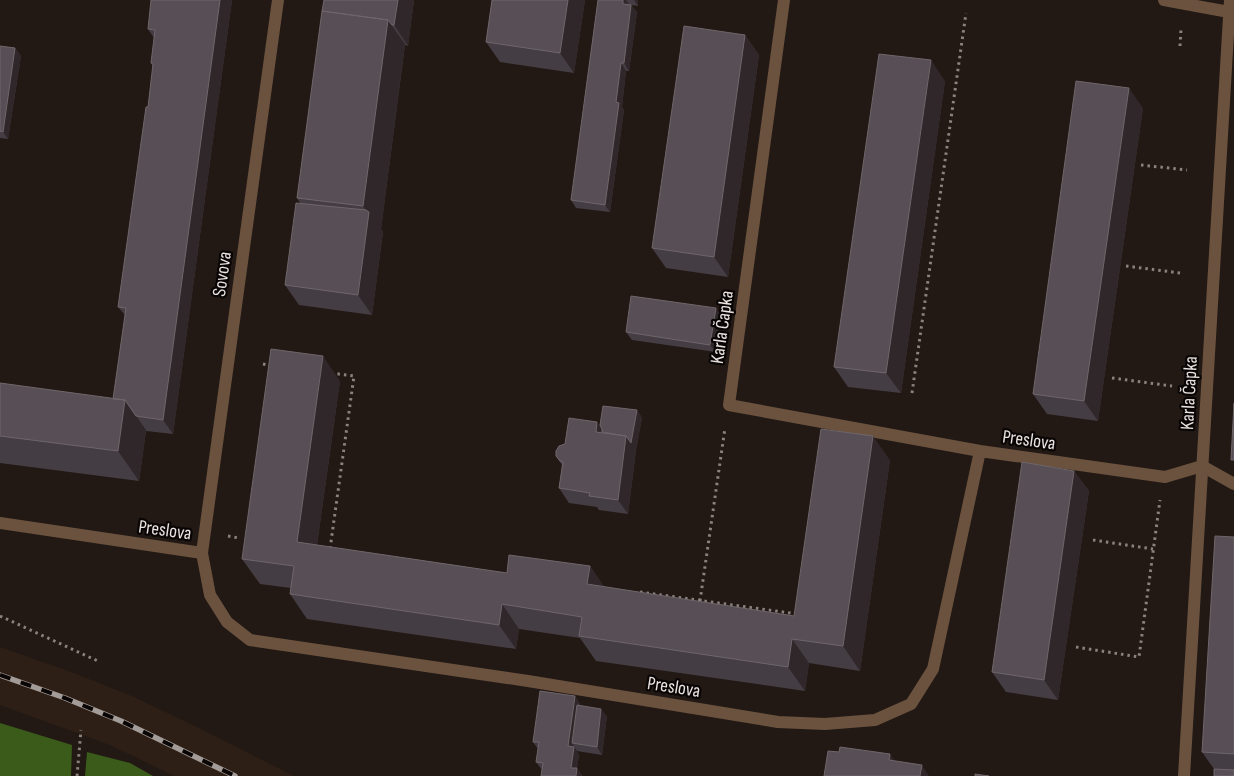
<svg xmlns="http://www.w3.org/2000/svg" width="1234" height="776" font-family="'Sofia Sans Condensed',sans-serif">
<style>
.built{fill:#2d1e16}
.forest{fill:#3a5b1a}
.lines{fill:none;stroke-linecap:round;stroke-linejoin:round}
.path{stroke:#8a827e;stroke-width:3;stroke-dasharray:2.5 4;stroke-linecap:butt}
.service{stroke:#6b523f;stroke-width:12}
.minor{stroke:#6b523f;stroke-width:12}
.rail-casing{stroke:#a39b97;stroke-width:5.5}
.rail{stroke:#090504;stroke-width:4;stroke-dasharray:11;stroke-linecap:butt}
.wall{fill:#453d44}
.shaded-wall{fill:#30272a}
.building{fill:#574f55;stroke:#6e666a}
.labels{text-anchor:middle;stroke-width:4.5;stroke-linejoin:round;paint-order:stroke}
.street-label{font-size:19px;fill:#eae3e0;stroke:#090504}
</style>
<rect width="100%" height="100%" fill="#221914"/>
<path class="built" d="M 0,647 L 74,673 L 132,696 L 197,727 L 294,776 L 174,776 L 110,745 L 0,705 Z"/>
<path class="forest" d="M 0,723 L 72,745 L 71,776 L 0,776 Z
M 87,752 L 130,763 L 153,776 L 85,776 Z"/>
<g class="lines">
<path class="path" d="M 1180,46 L 1181,29
M 1141,165 L 1187,170
M 1126,266 L 1180,273
M 263,364 L 272,366
M 331,373 L 354,376 L 330,549 L 331,549
M 1112,378 L 1172,386
M 912,393 L 966,13
M 228,536 L 239,538
M 1093,540 L 1153,549
M 640,592 L 797,614
M 700,601 L 725,428
M 0,616 L 100,662
M 1076,647 L 1139,657 L 1160,500
M 77,776 L 81,730"/>
<path class="service" d="M 1202,466 L 1234,484"/>
<path class="minor" d="M 784,0 L 729,405 L 980,451
M 1164,0 L 1229,12 L 1234,15
M 0,523 L 202,553 L 210,595 L 227,622 L 250,640 L 528,681 L 778,722 L 825,724 L 875,720 L 911,704 L 933,669 L 980,451 L 1165,477 L 1202,466
M 202,553 L 278,0
M 1184,776 L 1230,0"/>
<g class="rail-casing">
<path id="rail" d="M 0,675 L 65,698 L 121,721 L 235,776"/>
</g>
<use href="#rail" class="rail"/>
</g>
<path class="wall" d="M 232,0 L 173,434 L 146,431 L 139,481 L 0,463 L 0,383 L 113,399 L 125,315 L 118,307 L 148,107 L 153,66 L 151,63 L 154,38 L 148,29 Z
M 324,0 L 414,0 L 408,46 L 405,45 L 381,229 L 383,232 L 372,315 L 299,305 L 285,285 L 300,203 L 297,198 Z
M 492,0 L 585,0 L 574,73 L 500,62 L 486,42 Z
M 598,0 L 638,0 L 638,6 L 631,5 L 637,12 L 629,71 L 626,71 L 622,107 L 624,110 L 610,212 L 576,208 L 571,200 Z
M 745,35 L 759,55 L 728,277 L 666,268 L 652,248 Z
M 0,46 L 15,48 L 21,56 L 8,139 L 0,138 Z
M 945,81 L 901,393 L 848,387 L 834,367 Z
M 1143,108 L 1098,421 L 1047,414 L 1033,394 Z
M 716,308 L 721,316 L 716,352 L 632,340 L 626,332 Z
M 340,381 L 317,545 L 507,573 L 590,566 L 604,587 L 794,616 L 890,460 L 860,671 L 809,663 L 805,691 L 596,661 L 580,638 L 519,629 L 516,649 L 307,619 L 290,594 L 291,588 L 260,584 L 242,559 Z
M 637,410 L 642,418 L 636,450 L 628,514 L 599,510 L 597,507 L 569,503 L 559,488 L 562,465 L 556,456 L 565,444 L 600,425 Z
M 1074,471 L 1089,491 L 1058,700 L 1006,692 L 992,672 Z
M 1234,537 L 1234,776 L 1214,769 L 1202,752 Z
M 575,696 L 580,704 L 580,706 L 607,716 L 602,755 L 577,751 L 574,747 L 579,755 L 577,768 L 542,770 L 536,762 L 538,749 L 533,742 Z"/>
<path class="shaded-wall" d="M 220,0 L 232,0 L 173,434 L 163,420 Z
M 398,0 L 414,0 L 408,46 L 394,25 Z
M 568,0 L 585,0 L 574,73 L 560,53 Z
M 623,0 L 626,0 L 629,4 L 623,4 Z
M 634,0 L 638,0 L 638,6 Z
M 631,5 L 637,12 L 629,71 L 624,63 Z
M 388,20 L 405,44 L 381,229 L 383,232 L 372,315 L 358,295 L 369,214 L 363,206 Z
M 745,35 L 759,55 L 728,277 L 714,257 Z
M 15,48 L 21,56 L 8,139 L 3,132 Z
M 931,60 L 945,81 L 901,393 L 886,373 Z
M 621,63 L 626,71 L 622,107 L 624,110 L 610,212 L 605,205 Z
M 1129,88 L 1143,108 L 1098,421 L 1084,401 Z
M 716,308 L 721,316 L 716,352 L 710,345 Z
M 323,356 L 340,381 L 314,566 L 297,542 Z
M 125,400 L 146,430 L 139,481 L 118,451 Z
M 637,410 L 642,418 L 636,450 L 628,514 L 618,500 L 626,436 Z
M 597,422 L 607,436 L 596,432 Z
M 873,436 L 890,460 L 860,671 L 843,646 Z
M 1074,471 L 1089,491 L 1058,700 L 1044,680 Z
M 590,566 L 607,591 L 587,584 Z
M 502,604 L 519,629 L 516,649 L 499,625 Z
M 792,639 L 809,663 L 805,691 L 788,667 Z
M 575,696 L 580,704 L 574,744 L 572,743 L 579,755 L 576,776 L 571,768 L 568,746 Z
M 601,709 L 607,716 L 602,755 L 597,747 Z
M 890,754 L 900,768 L 889,760 Z
M 922,765 L 929,776 L 920,776 Z
M 577,768 L 583,776 L 576,776 Z"/>
<path class="building" d="M 151,0 L 220,0 L 163,420 L 136,416 L 125,400 L 113,399 L 126,308 L 118,307 L 146,107 L 148,107 L 153,64 L 151,63 L 155,30 L 148,29 Z
M 324,0 L 398,0 L 394,25 L 392,25 L 388,20 L 322,11 Z
M 492,0 L 568,0 L 560,53 L 486,42 Z
M 598,0 L 623,0 L 623,4 L 631,5 L 624,63 L 621,63 L 616,102 L 619,103 L 605,205 L 571,200 Z
M 322,11 L 388,20 L 363,206 L 297,198 Z
M 684,26 L 745,35 L 714,257 L 652,248 Z
M 0,46 L 15,48 L 3,132 L 0,131 Z
M 879,54 L 931,60 L 886,373 L 834,367 Z
M 1076,81 L 1129,88 L 1084,401 L 1033,394 Z
M 296,203 L 366,210 L 369,212 L 358,295 L 285,285 Z
M 631,296 L 716,308 L 710,345 L 626,332 Z
M 271,349 L 323,356 L 297,542 L 507,573 L 509,555 L 590,566 L 587,584 L 794,616 L 821,429 L 873,436 L 843,646 L 792,639 L 788,667 L 579,636 L 582,617 L 502,604 L 499,625 L 290,594 L 294,566 L 242,559 Z
M 0,383 L 125,400 L 118,451 L 0,436 Z
M 1234,403 L 1234,460 L 1231,460 Z
M 603,406 L 637,410 L 631,443 L 626,436 L 602,432 L 602,429 L 600,425 Z
M 569,418 L 597,422 L 596,432 L 626,436 L 618,500 L 589,496 L 590,493 L 559,488 L 563,462 L 560,461 L 556,456 L 556,451 L 559,446 L 565,444 Z
M 1022,462 L 1074,471 L 1044,680 L 992,672 Z
M 1215,536 L 1234,537 L 1234,754 L 1202,752 Z
M 540,691 L 575,696 L 568,746 L 574,747 L 571,768 L 577,768 L 576,776 L 541,776 L 543,763 L 536,762 L 539,742 L 533,742 Z
M 577,705 L 601,709 L 597,747 L 572,743 Z
M 840,747 L 890,754 L 889,760 L 922,765 L 920,776 L 824,776 L 828,751 L 839,752 Z
M 1214,769 L 1234,770 L 1234,776 L 1214,776 Z
M 975,774 L 989,776 L 975,776 Z"/>
<g class="labels">
<g class="street-label">
<text transform="translate(221 274) rotate(-82)" y="7">Sovova</text>
<text transform="translate(721 327) rotate(-82)" y="7">Karla Čapka</text>
<text transform="translate(1188 393) rotate(-87)" y="7">Karla Čapka</text>
<text transform="translate(1029 439) rotate(8)" y="7">Preslova</text>
<text transform="translate(165 529) rotate(8)" y="7">Preslova</text>
<text transform="translate(674 686) rotate(9)" y="7">Preslova</text>
</g>
</g>
</svg>
